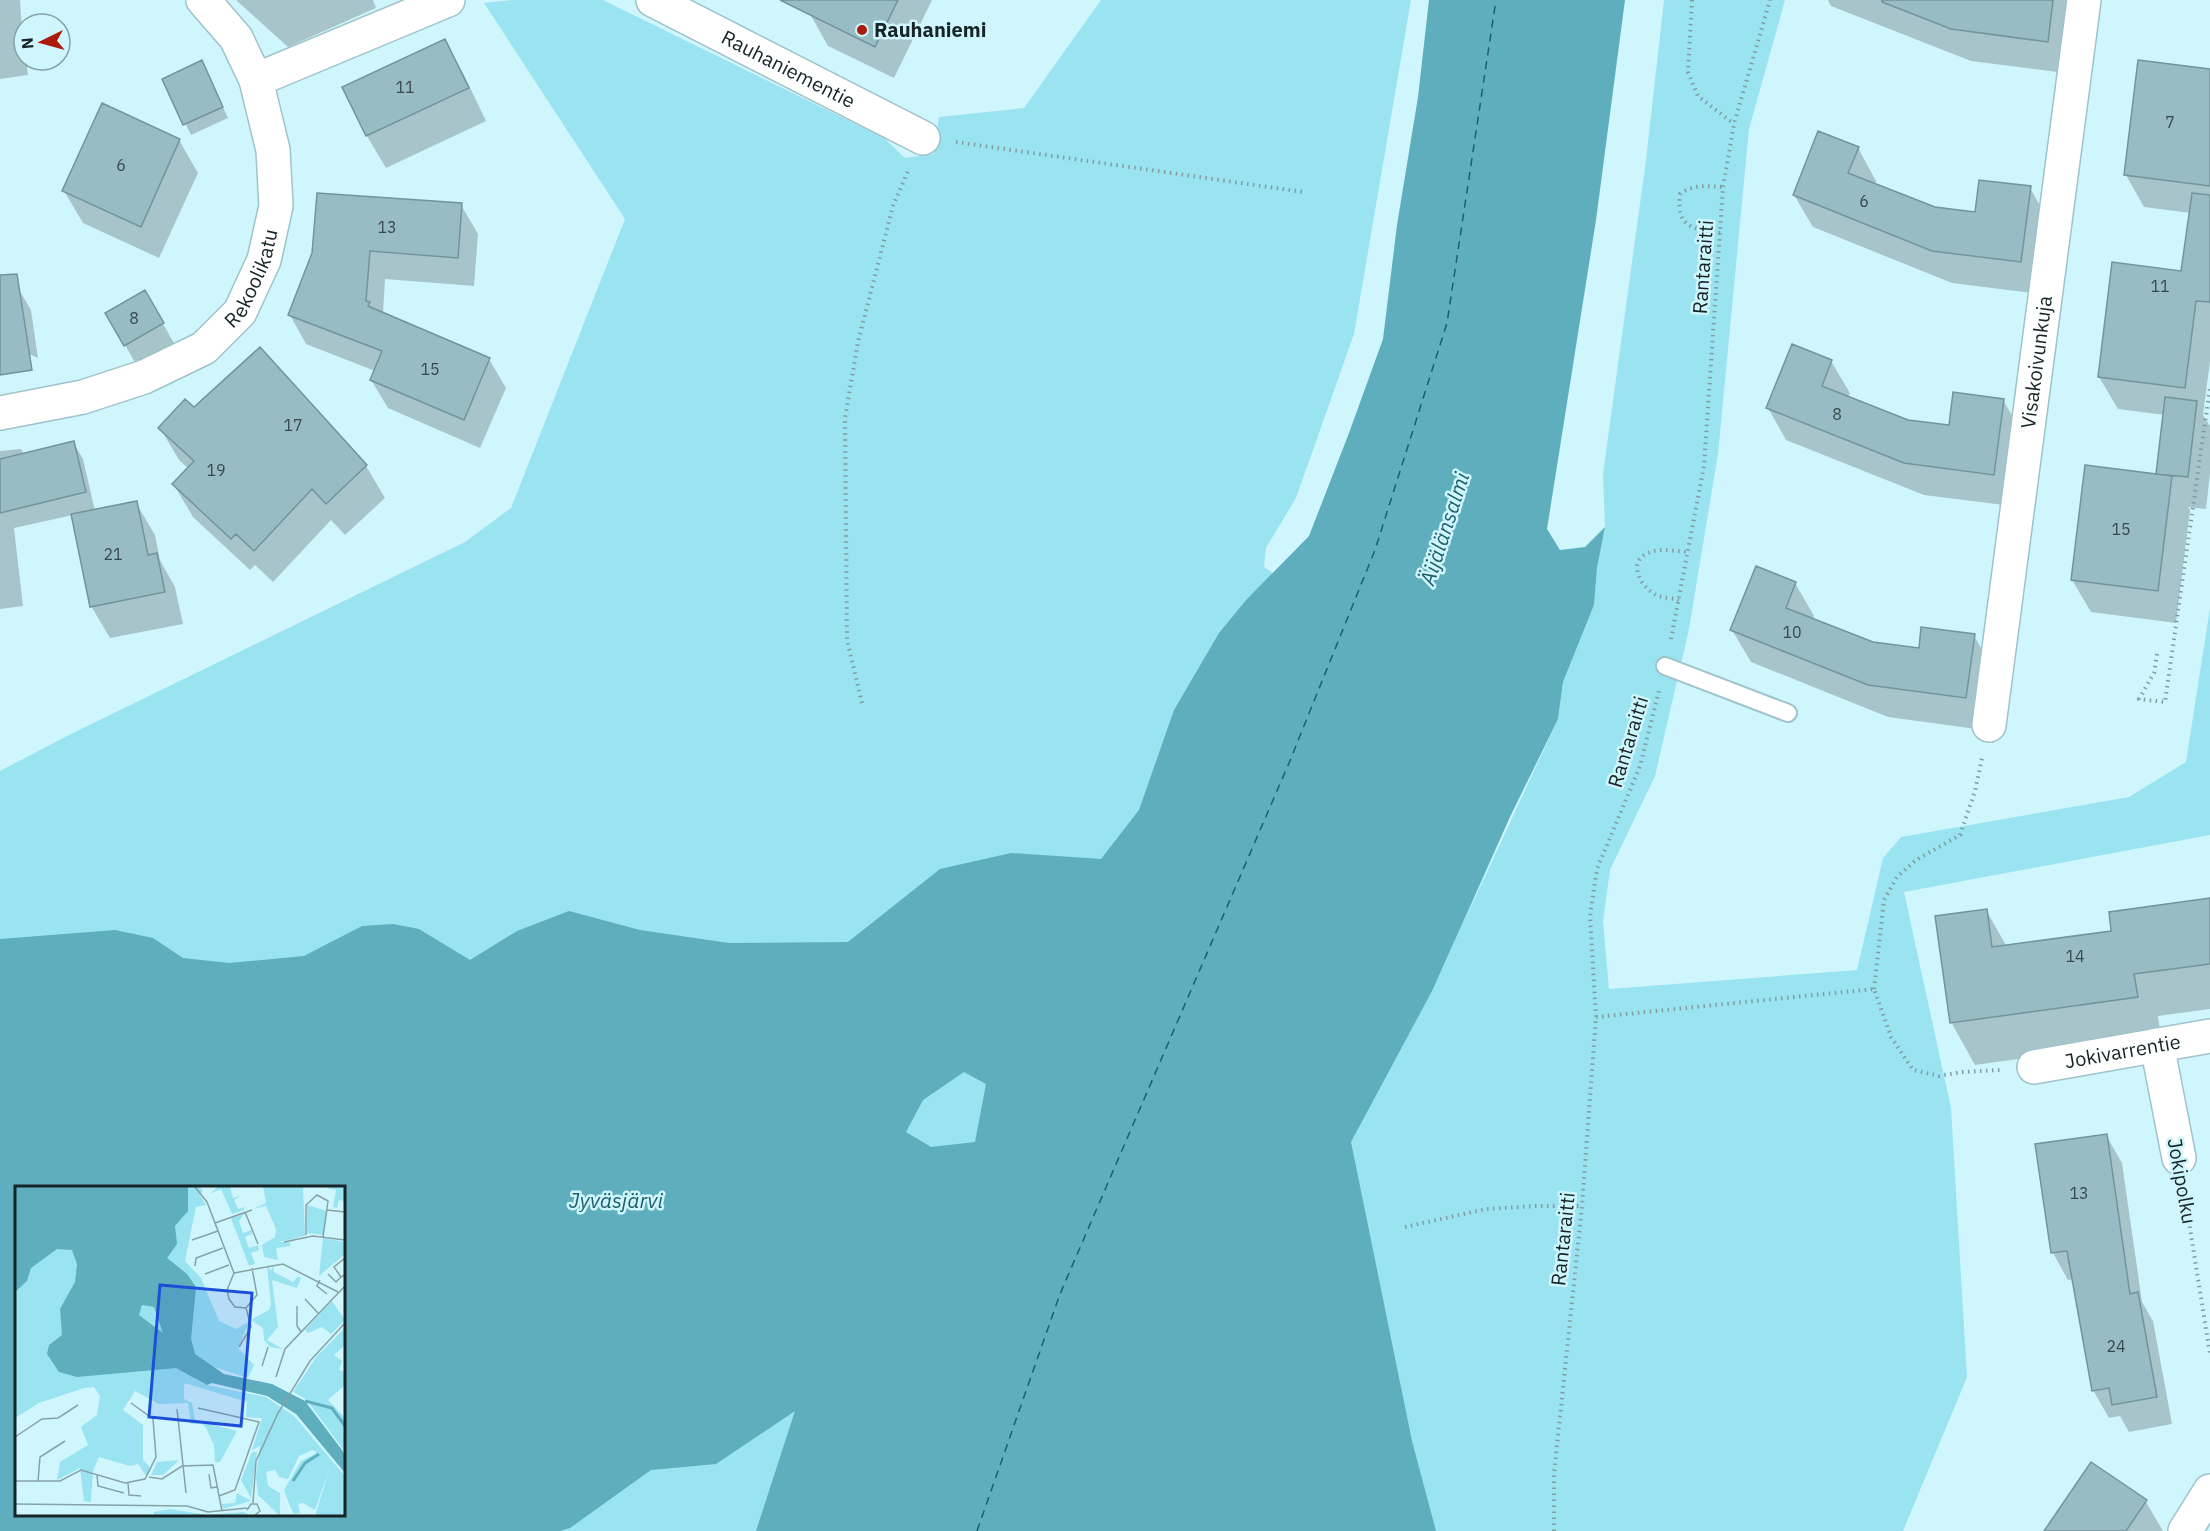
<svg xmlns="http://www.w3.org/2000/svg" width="2210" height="1531" font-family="'IBM Plex Sans',sans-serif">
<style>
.green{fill:#9ae3f1}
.water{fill:#5eaebd;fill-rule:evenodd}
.shadow{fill:#0003}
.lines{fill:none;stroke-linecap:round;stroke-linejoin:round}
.ferry{stroke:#1d5f6a;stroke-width:1.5;stroke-dasharray:8 6;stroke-linecap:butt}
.building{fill:#98bcc3;stroke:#71959b;stroke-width:1.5}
.service-casing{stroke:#9ec3ca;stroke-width:20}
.minor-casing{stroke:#9ec3ca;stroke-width:36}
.path{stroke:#819da2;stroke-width:4;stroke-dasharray:1.5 4.5;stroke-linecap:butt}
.service{stroke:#fff;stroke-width:16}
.minor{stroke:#fff;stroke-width:33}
.poi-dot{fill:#ab1a0c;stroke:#d0f6fd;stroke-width:2}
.labels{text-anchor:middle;stroke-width:5;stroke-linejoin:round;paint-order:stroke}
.number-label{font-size:16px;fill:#364a4e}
.poi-label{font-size:20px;font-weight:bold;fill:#162427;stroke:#d0f6fd;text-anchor:start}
.street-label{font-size:20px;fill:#162427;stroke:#d0f6fd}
.water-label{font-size:21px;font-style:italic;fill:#1d5f6a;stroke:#d0f6fd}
.inset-river{fill:none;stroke:#5eaebd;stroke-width:3}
.inset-road{fill:none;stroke:#86a2a7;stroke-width:1.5}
.view{fill:#1d4ed8;fill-opacity:0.15;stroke:#1d4ed8;stroke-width:3}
.inset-edge{fill:none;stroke:#162427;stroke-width:3}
</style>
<rect width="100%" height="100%" fill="#d0f6fd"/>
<path class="green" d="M 512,0 L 603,0 L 884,138 L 905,158 L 934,154 L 939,117 L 1024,108 L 1101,0 L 1411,0 L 1354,334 L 1296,498 L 1266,548 L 1264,567 L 1273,573 L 1247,599 L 847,1531 L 252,1531 L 344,1514 L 424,1069 L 0,1111 L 0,771 L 71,734 L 465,542 L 511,508 L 625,219 L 484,3 Z
M 1664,0 L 1785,0 L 1749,129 L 1718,454 L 1689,629 L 1655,776 L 1610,870 L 1603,921 L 1609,989 L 1857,970 L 1883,858 L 1901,837 L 2129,797 L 2186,762 L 2210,608 L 2210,835 L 1904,892 L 1951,1108 L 1967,1377 L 1903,1531 L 1213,1531 L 1401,1388 L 1386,1314 L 1200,1297 L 1509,819 L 1463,924 L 1558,719 L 1563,682 L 1594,605 L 1597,568 L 1605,527 L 1603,474 L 1646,160 Z"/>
<path class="water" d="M 1429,0 L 1625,0 L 1596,220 L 1547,529 L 1560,550 L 1585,547 L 1605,527 L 1597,568 L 1594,605 L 1563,682 L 1558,719 L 1509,819 L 1432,991 L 1351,1142 L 1412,1441 L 1436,1531 L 756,1531 L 795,1411 L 716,1464 L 651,1470 L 570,1528 L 560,1531 L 0,1531 L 0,939 L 115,930 L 153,938 L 183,958 L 229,963 L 304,956 L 362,926 L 393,924 L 419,929 L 470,960 L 517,931 L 569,911 L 640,930 L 729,943 L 848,942 L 940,869 L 1011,853 L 1101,859 L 1139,810 L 1174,710 L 1219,633 L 1247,599 L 1309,536 L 1349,433 L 1383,339 L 1397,225 L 1418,97 ZM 964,1072 L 986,1084 L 975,1142 L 931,1147 L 906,1132 L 923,1100 ZM 16,1188 L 344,1188 L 344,1514 L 16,1514 Z"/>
<path class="shadow" d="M 0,0 L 20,0 L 24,60 L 26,60 L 28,75 L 0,79 Z
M 236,0 L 373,0 L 376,8 L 288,47 Z
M 816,0 L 932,0 L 894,78 L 828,46 L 810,14 Z
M 1828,0 L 2067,0 L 2074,12 L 2066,73 L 1971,61 L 1831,6 Z
M 445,41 L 463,73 L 486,121 L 386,168 L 367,136 L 344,88 Z
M 2210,71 L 2210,361 L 2203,415 L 2210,426 L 2210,473 L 2206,509 L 2188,507 L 2190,510 L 2176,623 L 2091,612 L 2072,580 L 2159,476 L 2157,473 L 2165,415 L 2118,409 L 2099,377 L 2183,273 L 2191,213 L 2144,207 L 2126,175 Z
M 207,73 L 228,118 L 191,135 L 164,80 Z
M 179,140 L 198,173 L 159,258 L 83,223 L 64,191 Z
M 1858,148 L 1876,181 L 1875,185 L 1934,209 L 1976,214 L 2030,188 L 2048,220 L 2039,294 L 1952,283 L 1813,227 L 1794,195 Z
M 461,205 L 478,234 L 474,286 L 385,279 L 383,314 L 489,359 L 506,388 L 480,448 L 388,408 L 371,380 L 375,371 L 306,344 L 290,315 L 314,253 Z
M 0,280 L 18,288 L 31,310 L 38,358 L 0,341 Z
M 145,292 L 175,345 L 137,366 L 107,313 Z
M 1831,361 L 1850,393 L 1848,398 L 1908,422 L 1950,427 L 2003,400 L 2022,433 L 2012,506 L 1924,495 L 1786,440 L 1768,408 Z
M 194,409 L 366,466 L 385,498 L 345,535 L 331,520 L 273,582 L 255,565 L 250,570 L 193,517 L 174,485 L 189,469 L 179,460 L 160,428 Z
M 73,442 L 83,459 L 95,511 L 136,503 L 155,535 L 160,560 L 175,587 L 183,624 L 110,638 L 91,606 L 73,515 L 14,528 L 23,606 L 0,609 L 0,451 L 21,449 L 24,454 Z
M 1795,583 L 1814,616 L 1812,620 L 1872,644 L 1920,650 L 1974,636 L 1993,668 L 1984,730 L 1888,717 L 1751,662 L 1732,630 Z
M 2210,900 L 2210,1009 L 2158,1016 L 2161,1039 L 1975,1065 L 1951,1022 L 1986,910 L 2007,947 L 2113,932 Z
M 2106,1135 L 2122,1163 L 2142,1302 L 2153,1321 L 2172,1424 L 2129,1432 L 2120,1416 L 2109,1418 L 2093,1390 L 2074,1279 L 2068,1280 L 2053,1253 Z
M 2092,1464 L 2146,1502 L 2163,1531 L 2046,1531 Z"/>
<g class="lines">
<path class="ferry" d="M 977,1531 L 1060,1294 L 1289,763 L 1375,550 L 1447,323 L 1496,0"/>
</g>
<path class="building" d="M 780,0 L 898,0 L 875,47 Z
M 1882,0 L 2053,0 L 2048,42 L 1951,29 L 1882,2 Z
M 445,39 L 469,88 L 366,136 L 342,87 Z
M 202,60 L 223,107 L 183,125 L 162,79 Z
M 2138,60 L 2210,69 L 2210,186 L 2124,175 Z
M 102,103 L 180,139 L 141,227 L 62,191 Z
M 1818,131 L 1859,147 L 1848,173 L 1935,207 L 1975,212 L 1979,180 L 2031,186 L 2021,262 L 1932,251 L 1793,195 Z
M 317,193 L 462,203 L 458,258 L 370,251 L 366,301 L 370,302 L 368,306 L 490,358 L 464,420 L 370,380 L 382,351 L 288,315 L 312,253 Z
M 2192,193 L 2210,195 L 2210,302 L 2196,301 L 2185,388 L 2098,377 L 2112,262 L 2181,271 Z
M 17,274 L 32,370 L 0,375 L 0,275 Z
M 145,290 L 164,323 L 124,346 L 105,313 Z
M 1792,344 L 1832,360 L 1822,386 L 1908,420 L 1949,425 L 1953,392 L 2004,399 L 1994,475 L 1904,463 L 1766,408 Z
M 260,347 L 367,465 L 326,504 L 312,489 L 254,551 L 236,534 L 231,539 L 172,484 L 194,461 L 158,428 L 185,399 L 194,407 Z
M 2165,397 L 2197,401 L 2188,477 L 2156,474 Z
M 74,441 L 86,492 L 0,513 L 0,459 Z
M 2085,465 L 2172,476 L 2158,591 L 2071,580 Z
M 137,501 L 148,555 L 157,553 L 165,592 L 90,607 L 71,514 Z
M 1756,566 L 1796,582 L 1786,608 L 1873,642 L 1919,648 L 1921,627 L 1975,634 L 1966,698 L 1868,685 L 1730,630 Z
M 2210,898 L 2210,964 L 2134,974 L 2138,997 L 1950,1023 L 1935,916 L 1987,909 L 1992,947 L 2111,931 L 2109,912 Z
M 2107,1134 L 2130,1294 L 2138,1292 L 2157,1397 L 2112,1405 L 2109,1388 L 2092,1391 L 2067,1251 L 2051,1253 L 2035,1144 Z
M 2091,1462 L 2147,1500 L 2126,1531 L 2044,1531 Z"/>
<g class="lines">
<g class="service-casing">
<path id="service" d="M 1665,666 L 1788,713"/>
</g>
<g class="minor-casing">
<g id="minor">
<path id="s1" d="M 653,0 L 923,138"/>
<path d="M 256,80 L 448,0"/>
<path id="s2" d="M 0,413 L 83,397 L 144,377 L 204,348 L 240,312 L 264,260 L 276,206 L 273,150 L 256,80 L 236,38 L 203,0"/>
<path id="s3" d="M 1989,725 L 2084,0"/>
<path d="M 2157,1045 L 2179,1158"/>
<path id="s4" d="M 2034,1067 L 2210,1036"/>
<path d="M 2185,1531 L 2210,1491"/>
</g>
</g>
<path class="path" d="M 1692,0 L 1688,72 L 1698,96 L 1734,124
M 956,142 L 1303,192
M 1720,233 C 1692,229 1676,227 1680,194 C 1694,184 1707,186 1723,187
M 1679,600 C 1672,598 1662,598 1656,595 C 1642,588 1627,564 1646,554 C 1659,547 1674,551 1687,552
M 1671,639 L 1704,466 L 1723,187 L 1734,124 L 1770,0
M 2157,654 L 2154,673 L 2139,699 L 2165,702 L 2210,388
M 862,703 L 847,640 L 845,418 L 858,342 L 893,206 L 909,169
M 1874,989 L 1884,900 L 1897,877 L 1916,860 L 1960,835 L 1975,791 L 1982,758
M 1596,1017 L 1874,989 L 1891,1037 L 1913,1070 L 1939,1076 L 1962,1072 L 2000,1070
M 2184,1191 L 2210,1354
M 1405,1227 L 1486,1209 L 1537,1206 L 1582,1206
M 1554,1531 L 1554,1474 L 1582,1206 L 1596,1017 L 1590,916 L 1597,869 L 1640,766 L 1659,691"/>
<use href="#service" class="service"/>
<use href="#minor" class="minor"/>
</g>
<circle class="poi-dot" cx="862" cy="30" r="6"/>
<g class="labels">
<g class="number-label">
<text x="405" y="93">11</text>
<text x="2170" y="128">7</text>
<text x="121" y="171">6</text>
<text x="1864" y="207">6</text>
<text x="387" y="233">13</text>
<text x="2160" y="292">11</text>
<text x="134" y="324">8</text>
<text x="430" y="375">15</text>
<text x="1837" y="420">8</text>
<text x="293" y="431">17</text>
<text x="216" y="476">19</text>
<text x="2121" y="535">15</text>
<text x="113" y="560">21</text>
<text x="1792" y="638">10</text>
<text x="2075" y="962">14</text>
<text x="2079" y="1199">13</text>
<text x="2116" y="1352">24</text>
</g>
<g class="poi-label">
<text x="874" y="37">Rauhaniemi</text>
</g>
<g class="street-label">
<text dy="7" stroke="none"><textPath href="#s1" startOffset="152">Rauhaniementie</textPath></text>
<text transform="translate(1703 267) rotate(-86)" y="7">Rantaraitti</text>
<text dy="7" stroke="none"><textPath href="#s2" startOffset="302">Rekoolikatu</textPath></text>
<text dy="7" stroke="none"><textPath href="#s3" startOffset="366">Visakoivunkuja</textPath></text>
<text transform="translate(1628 742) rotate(-73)" y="7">Rantaraitti</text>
<text dy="7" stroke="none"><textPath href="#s4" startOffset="90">Jokivarrentie</textPath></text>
<text transform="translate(2182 1181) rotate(80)" y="7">Jokipolku</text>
<text transform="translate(1563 1239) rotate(-84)" y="7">Rantaraitti</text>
</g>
<g class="water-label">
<text transform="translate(1445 529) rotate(-72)" y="7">Äijälänsalmi</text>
<text x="616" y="1208">Jyväsjärvi</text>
</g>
</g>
<g transform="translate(15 1186)">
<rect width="330" height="330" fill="#d0f6fd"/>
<path d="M 154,0 L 184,0 L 188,5 L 185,9 L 191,19 L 181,21 L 170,75 L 186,92 L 204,135 L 221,143 L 234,136 L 223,162 L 239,179 L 233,192 L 196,180 L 126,142 L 119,105 L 149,85 ZM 204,0 L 215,0 L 218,12 L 226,10 L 219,14 L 223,23 L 229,21 L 229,24 L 217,28 L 206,3 L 194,8 ZM 248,0 L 288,0 L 290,50 L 264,56 L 274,56 L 276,60 L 261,62 L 263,74 L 249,71 L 247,59 L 260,51 L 261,43 L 251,20 L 238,23 L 251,18 L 238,22 L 251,17 ZM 316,0 L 330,0 L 330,22 L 329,15 L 324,14 L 322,22 L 318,21 L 321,4 L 311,2 ZM 292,19 L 312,25 L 309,49 L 292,47 ZM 229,28 L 224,35 L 228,47 L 237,44 L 237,48 L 230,51 L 234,62 L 243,59 L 244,64 L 236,67 L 240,78 L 234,80 L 216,32 ZM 0,45 L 80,47 L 146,176 L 181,190 L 180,193 L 192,199 L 251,211 L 279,230 L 330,290 L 330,330 L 300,330 L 315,281 L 300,324 L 288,317 L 283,318 L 285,327 L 279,328 L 275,320 L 269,304 L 286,275 L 302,267 L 298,264 L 284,270 L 273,293 L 264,291 L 260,284 L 251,286 L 253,300 L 265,307 L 265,330 L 243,309 L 241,291 L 245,260 L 237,264 L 247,232 L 231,231 L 232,216 L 173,198 L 169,198 L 169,213 L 177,217 L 180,234 L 222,245 L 205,276 L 200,276 L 199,259 L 191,242 L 187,238 L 176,238 L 173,217 L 144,218 L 120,205 L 108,224 L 128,239 L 128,274 L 135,281 L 132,291 L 123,278 L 115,280 L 84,271 L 78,285 L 76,316 L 69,315 L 65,282 L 42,294 L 45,276 L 73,259 L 66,241 L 82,229 L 85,210 L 79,201 L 69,202 L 24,217 L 0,232 ZM 308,52 L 330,56 L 330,68 L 304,90 ZM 252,79 L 256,85 L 258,79 L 259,86 L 278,96 L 283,90 L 286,92 L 282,102 L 257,94 L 263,141 L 252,154 L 268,163 L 255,161 L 249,154 L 248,142 L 236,134 L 254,124 L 256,119 ZM 317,115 L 330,134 L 316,148 L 307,141 L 293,147 L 290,144 ZM 330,142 L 330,159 L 319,169 L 327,175 L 324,184 L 330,186 L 330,199 L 313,214 L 330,232 L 330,266 L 291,213 L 278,206 L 302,170 ZM 237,266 L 242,266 L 236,312 L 226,294 ZM 164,274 L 148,289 L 136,289 L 142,276 ZM 222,307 L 236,315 L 208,323 L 207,318 L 220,317 ZM 155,323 L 192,329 L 229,326 L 235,330 L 138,330 L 139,326 Z" fill="#9ae3f1"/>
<path d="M 0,0 L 173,0 L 173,25 L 160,40 L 162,58 L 152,72 L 172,88 L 181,101 L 176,153 L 180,168 L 209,188 L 257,198 L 290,215 L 330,268 L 330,287 L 281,228 L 252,210 L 197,197 L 192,199 L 161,182 L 62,191 L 44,186 L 32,168 L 34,159 L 47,149 L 45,123 L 60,96 L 62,78 L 57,64 L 42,63 L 16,82 L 12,95 L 0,106 ZM 127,119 L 139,121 L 148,147 L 124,129 Z" fill="#5eaebd" fill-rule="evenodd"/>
<path class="inset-river" d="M 114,0 L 114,22 L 81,109 L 80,124 L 84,137 L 139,157 L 210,192 L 259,205 L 279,215 L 330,273M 290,215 L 317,222 L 330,240M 278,295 L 290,277 L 304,268"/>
<path class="inset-road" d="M 180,1 L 192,16 L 219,87M 312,24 L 330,26M 230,26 L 243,58M 200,37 L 237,24M 291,49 L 291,19 L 302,9 L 313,15 L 308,51M 177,54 L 203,45M 269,56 L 298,50 L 330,54M 330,72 L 319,81 L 326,91 L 330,89M 180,80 L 181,72 L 208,62M 219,87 L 268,78 L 323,106M 219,87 L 212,104 L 214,113 L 220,121 L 231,122 L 242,109 L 237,82M 190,88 L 214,79M 313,88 L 321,96 L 326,91M 305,94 L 302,100 L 312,108M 290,113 L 303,127M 282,120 L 282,140 L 286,146M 224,161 L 236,141 L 231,122M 247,180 L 253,161M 261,191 L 270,163 L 330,100M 183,222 L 244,236 L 220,304 L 204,310M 162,223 L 171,307M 0,251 L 27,233 L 43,232 L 63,219M 82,288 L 83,300 L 109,307M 194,288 L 196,302 L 202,301M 134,291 L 147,293 L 167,280 L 198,279 L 207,325M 0,295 L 45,295 L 66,284 L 110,297 L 130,293 L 141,271 L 138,233 L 116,217M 23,295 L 25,271 L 50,255M 113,297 L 114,309 L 126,310M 238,317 L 241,275 L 263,227 L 295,175 L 330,137M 0,318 L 172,320 L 193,326 L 232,322M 232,324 L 236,318 L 242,318 L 245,325 L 239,330"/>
<path class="view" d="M 145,99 L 237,107 L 226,240 L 134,231 Z"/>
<rect width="330" height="330" class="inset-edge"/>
</g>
<g transform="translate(42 42) rotate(265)"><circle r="28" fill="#d0f6fd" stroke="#86a2a7" stroke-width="1.5"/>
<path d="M0-4.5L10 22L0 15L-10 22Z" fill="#ab1a0c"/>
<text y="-9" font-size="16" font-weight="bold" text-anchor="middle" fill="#162427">N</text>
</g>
</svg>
